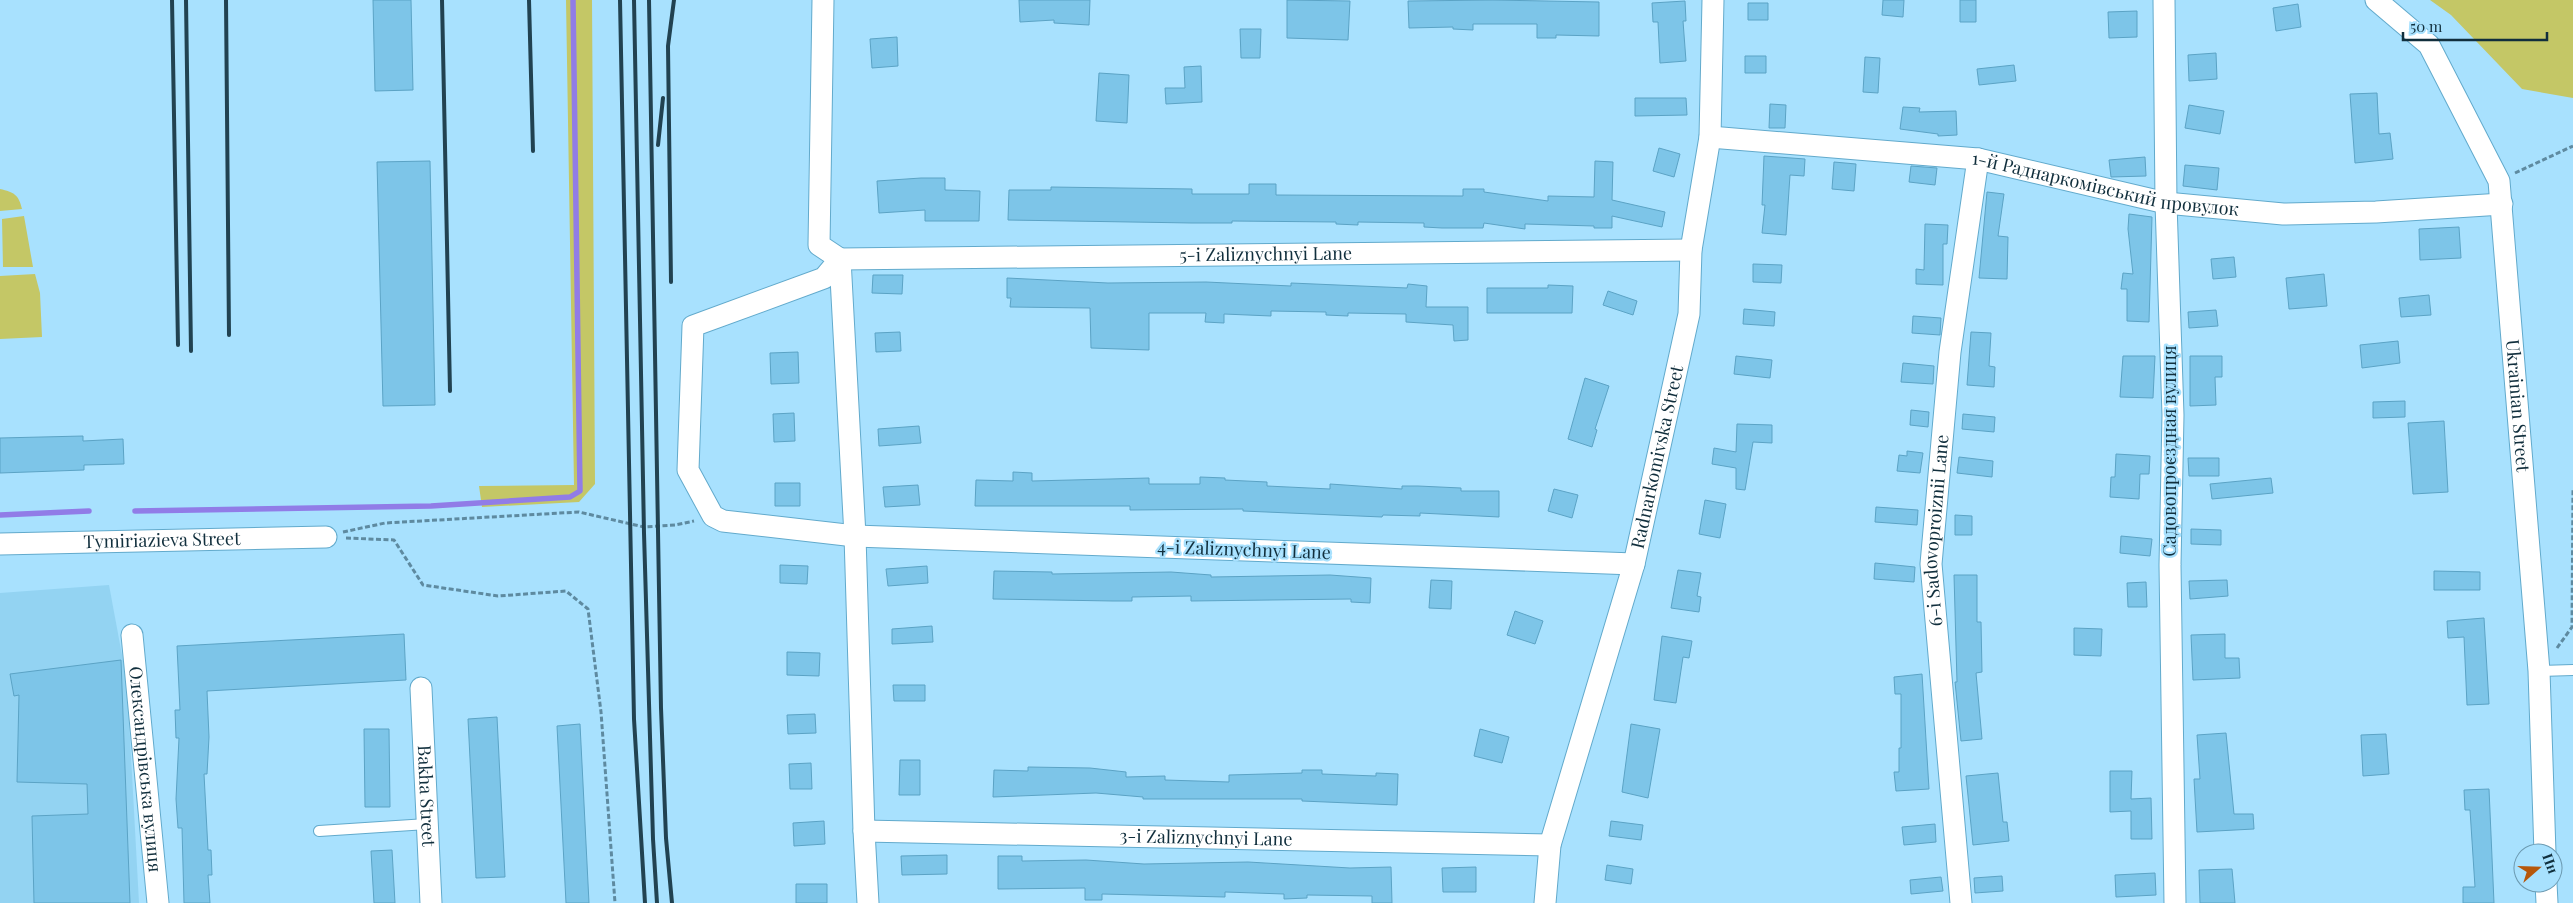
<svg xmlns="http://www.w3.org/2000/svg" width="2573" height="903" font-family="'Playfair Display',serif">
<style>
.built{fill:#93d3f2}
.green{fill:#c4c766}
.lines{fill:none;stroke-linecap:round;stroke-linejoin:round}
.stream{stroke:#917ce7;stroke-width:5.5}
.building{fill:#7dc5e8;stroke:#5ba3c5}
.lane-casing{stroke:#62aacc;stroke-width:12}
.street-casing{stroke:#62aacc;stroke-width:23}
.path{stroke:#5e8aa0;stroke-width:3;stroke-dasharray:5 2.5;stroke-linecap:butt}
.lane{stroke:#fff;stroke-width:10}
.street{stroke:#fff;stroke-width:21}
.rail{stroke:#214251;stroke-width:4}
.labels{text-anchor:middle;stroke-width:4.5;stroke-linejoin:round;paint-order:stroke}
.street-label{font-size:18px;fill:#112f3d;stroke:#a8e1fe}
</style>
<rect width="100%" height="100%" fill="#a8e1fe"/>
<path class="built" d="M 109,585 L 127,682 L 139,903 L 0,903 L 0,593 Z"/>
<path class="green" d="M 566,0 L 592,0 L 595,484 L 579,502 L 482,507 L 479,486 L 574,485 Z
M 2430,0 L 2573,0 L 2573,98 L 2522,89 L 2451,15 Z
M 0,189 C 14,192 19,195 22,209 L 0,211 Z
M 24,216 L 33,267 L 3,267 L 2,219 Z
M 35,274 L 40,293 L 42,337 L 0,339 L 0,276 Z"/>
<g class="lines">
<path class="stream" d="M 135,511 L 431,506 L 570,497 L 580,491 L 573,0
M 0,515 L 89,511"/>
</g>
<path class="building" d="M 373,0 L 411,0 L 413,90 L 375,91 Z
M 1019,0 L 1090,0 L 1089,25 L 1054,23 L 1054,20 L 1020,22 Z
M 1287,0 L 1350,1 L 1348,40 L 1287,38 Z
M 1493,0 L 1599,2 L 1599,36 L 1556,35 L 1556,38 L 1537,38 L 1537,24 L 1473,24 L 1473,30 L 1453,29 L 1453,27 L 1409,28 L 1408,1 Z
M 1883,0 L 1904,0 L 1903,17 L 1882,15 Z
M 1960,0 L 1976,0 L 1976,22 L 1960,22 Z
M 1685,1 L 1686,21 L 1683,21 L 1686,61 L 1660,63 L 1658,22 L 1653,22 L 1652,3 Z
M 1748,3 L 1768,3 L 1768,20 L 1748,20 Z
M 2298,4 L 2301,27 L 2276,31 L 2273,8 Z
M 2137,11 L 2137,37 L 2109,38 L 2108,12 Z
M 1240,29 L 1261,29 L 1260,58 L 1241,58 Z
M 897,37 L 898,66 L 872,68 L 870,39 Z
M 2216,53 L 2217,79 L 2189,81 L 2188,55 Z
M 1745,56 L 1766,56 L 1766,73 L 1745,73 Z
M 1865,57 L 1880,58 L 1878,93 L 1863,92 Z
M 2014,65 L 2016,81 L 1979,85 L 1977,69 Z
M 1201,66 L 1202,102 L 1166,104 L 1165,88 L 1185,88 L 1184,67 Z
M 1099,73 L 1129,75 L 1127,123 L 1096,121 Z
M 2377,93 L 2379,134 L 2390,133 L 2393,159 L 2355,163 L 2350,94 Z
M 1635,98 L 1686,98 L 1687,115 L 1635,116 Z
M 1770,104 L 1786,105 L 1785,128 L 1769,128 Z
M 2189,105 L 2224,111 L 2220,134 L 2185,128 Z
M 1903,107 L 1920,108 L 1919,112 L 1956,111 L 1957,135 L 1938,136 L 1938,134 L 1900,129 Z
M 1659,148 L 1680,154 L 1674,177 L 1653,171 Z
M 1764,156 L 1805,159 L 1804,176 L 1790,175 L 1786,235 L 1762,233 L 1765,205 L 1762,205 Z
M 2145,157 L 2146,176 L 2111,177 L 2109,160 Z
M 430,161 L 435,405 L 383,406 L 377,162 Z
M 1595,161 L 1613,162 L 1612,200 L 1665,212 L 1662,227 L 1612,216 L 1612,228 L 1594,228 L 1594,226 L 1525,224 L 1525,229 L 1484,223 L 1483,228 L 1442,228 L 1424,227 L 1424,223 L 1358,222 L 1358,225 L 1336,224 L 1336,222 L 1232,221 L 1232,223 L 1192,223 L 1008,220 L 1009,190 L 1051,190 L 1051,187 L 1192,189 L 1192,194 L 1249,194 L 1249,184 L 1276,184 L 1276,195 L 1463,196 L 1463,189 L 1484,189 L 1484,192 L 1548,201 L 1548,196 L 1594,197 Z
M 1834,162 L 1856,164 L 1854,191 L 1832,189 Z
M 2185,165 L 2219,168 L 2217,190 L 2183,186 Z
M 1911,166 L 1937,168 L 1935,185 L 1909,182 Z
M 921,178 L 945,178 L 945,190 L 980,191 L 979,221 L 925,221 L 925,210 L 879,213 L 877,181 Z
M 1987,192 L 2004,194 L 1998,236 L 2008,237 L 2007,279 L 1979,278 Z
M 2129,214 L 2152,217 L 2149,322 L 2127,321 L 2127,289 L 2121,289 L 2123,273 L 2133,274 L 2128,229 Z
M 1925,224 L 1948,225 L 1947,244 L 1943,244 L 1943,285 L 1916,284 L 1916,269 L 1924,270 Z
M 2459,227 L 2461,258 L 2420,260 L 2419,229 Z
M 2234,257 L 2236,277 L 2213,279 L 2211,259 Z
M 1753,264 L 1782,265 L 1781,283 L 1753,282 Z
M 2324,274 L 2327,306 L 2289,309 L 2286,278 Z
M 873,275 L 903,275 L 902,294 L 872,293 Z
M 1007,278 L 1108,283 L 1206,282 L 1291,286 L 1291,283 L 1407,288 L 1408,284 L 1427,286 L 1426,307 L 1468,307 L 1468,340 L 1454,341 L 1453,325 L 1406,322 L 1406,314 L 1348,313 L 1348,316 L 1326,315 L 1326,312 L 1271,311 L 1271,316 L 1224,314 L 1224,323 L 1205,322 L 1206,313 L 1149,313 L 1149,350 L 1091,348 L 1090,308 L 1010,307 L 1011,298 L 1007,298 Z
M 1548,285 L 1573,286 L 1572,313 L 1487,313 L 1487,288 L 1548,288 Z
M 1608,291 L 1637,301 L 1633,315 L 1603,305 Z
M 2429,295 L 2431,315 L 2401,317 L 2399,298 Z
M 1744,309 L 1775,312 L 1774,326 L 1743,324 Z
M 2216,310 L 2218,326 L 2189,328 L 2188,312 Z
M 1913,316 L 1941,318 L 1940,335 L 1912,333 Z
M 900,332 L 901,351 L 876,352 L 875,333 Z
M 1971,332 L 1991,333 L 1989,366 L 1995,367 L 1994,387 L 1967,385 Z
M 2398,341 L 2400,363 L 2362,368 L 2360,345 Z
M 798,352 L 799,383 L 771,384 L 770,353 Z
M 1736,356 L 1772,360 L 1770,378 L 1734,374 Z
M 2123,356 L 2155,356 L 2153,398 L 2120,397 Z
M 2190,356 L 2222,356 L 2222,377 L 2215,377 L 2216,405 L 2190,406 Z
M 1903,363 L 1934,366 L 1933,384 L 1901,382 Z
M 1585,378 L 1609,386 L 1595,429 L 1597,430 L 1592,447 L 1568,439 Z
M 2405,401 L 2405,417 L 2373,418 L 2373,402 Z
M 1911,410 L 1929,412 L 1928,427 L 1910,425 Z
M 794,413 L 795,441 L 774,442 L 773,414 Z
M 1963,414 L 1995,417 L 1994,432 L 1962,429 Z
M 2444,421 L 2448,492 L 2413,494 L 2408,423 Z
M 1737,424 L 1772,425 L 1772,443 L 1753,442 L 1745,490 L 1736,489 L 1736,468 L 1712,464 L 1714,448 L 1736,452 Z
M 919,426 L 921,443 L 879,446 L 878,429 Z
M 83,436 L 83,441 L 123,439 L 124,464 L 84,465 L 84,470 L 0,473 L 0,438 Z
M 1907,451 L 1923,453 L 1920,473 L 1897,471 L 1899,455 L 1907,456 Z
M 2116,454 L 2150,456 L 2149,474 L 2140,474 L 2139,499 L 2110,497 L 2111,477 L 2115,477 Z
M 1959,457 L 1993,461 L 1992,477 L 1957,473 Z
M 2188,458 L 2219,458 L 2219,476 L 2189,476 Z
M 1013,472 L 1032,473 L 1032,481 L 1149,478 L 1149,484 L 1200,484 L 1200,477 L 1225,478 L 1225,480 L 1267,482 L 1267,486 L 1330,489 L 1330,484 L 1402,489 L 1402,486 L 1418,486 L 1461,488 L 1461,491 L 1499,491 L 1499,517 L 1420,513 L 1420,516 L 1383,515 L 1382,517 L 1243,511 L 1243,509 L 1130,510 L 1130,506 L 975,506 L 976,480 L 1013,481 Z
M 2271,478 L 2273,493 L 2212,499 L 2210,484 Z
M 775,483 L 800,483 L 800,506 L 775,506 Z
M 918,485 L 920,505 L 885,507 L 883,487 Z
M 1554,489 L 1578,495 L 1572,518 L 1548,511 Z
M 1705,500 L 1726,504 L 1720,538 L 1699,534 Z
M 1876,507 L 1918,510 L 1917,525 L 1875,522 Z
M 1955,515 L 1972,516 L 1972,535 L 1955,535 Z
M 2191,529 L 2221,530 L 2221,545 L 2191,544 Z
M 2121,536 L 2152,539 L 2150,556 L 2120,553 Z
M 1875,563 L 1915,567 L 1914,582 L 1874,579 Z
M 780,565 L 808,566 L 807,584 L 780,583 Z
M 927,566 L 928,583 L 888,586 L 886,569 Z
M 1678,570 L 1701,573 L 1697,596 L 1701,597 L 1699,612 L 1671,608 Z
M 994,571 L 1052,572 L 1052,574 L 1171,572 L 1211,575 L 1211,577 L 1330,575 L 1371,578 L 1370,603 L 1351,602 L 1351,599 L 1191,601 L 1191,596 L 1132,597 L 1132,601 L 1113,601 L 993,599 Z
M 2434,571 L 2480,572 L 2480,590 L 2434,590 Z
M 1954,575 L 1977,575 L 1977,622 L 1981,622 L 1982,672 L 1976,673 L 1982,739 L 1961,741 L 1955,682 L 1957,682 Z
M 1431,580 L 1452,581 L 1451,609 L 1429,608 Z
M 2227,580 L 2228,596 L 2190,599 L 2189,581 Z
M 2146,582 L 2147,607 L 2128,607 L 2127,583 Z
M 1515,611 L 1543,621 L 1535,644 L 1507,635 Z
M 2484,618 L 2489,704 L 2467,705 L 2464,637 L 2448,638 L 2447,621 Z
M 932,626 L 933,642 L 892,644 L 892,629 Z
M 2074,628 L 2102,629 L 2101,656 L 2074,655 Z
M 404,634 L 406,680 L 207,691 L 209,737 L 207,774 L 204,774 L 208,850 L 211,850 L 212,875 L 208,875 L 210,903 L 184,903 L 182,828 L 178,828 L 176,799 L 179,738 L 176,738 L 175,710 L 180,710 L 177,646 Z
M 2225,634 L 2225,658 L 2239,658 L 2240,678 L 2193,680 L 2191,635 Z
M 1662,636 L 1692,641 L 1689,658 L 1683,657 L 1676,703 L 1654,700 Z
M 787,652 L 820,653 L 819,676 L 787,675 Z
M 121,660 L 130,903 L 34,903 L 32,816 L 88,814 L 87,784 L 17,782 L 19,695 L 14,696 L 10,674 Z
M 1922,674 L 1929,789 L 1896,791 L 1894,772 L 1899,772 L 1899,748 L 1901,748 L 1901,694 L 1895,694 L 1894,677 Z
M 893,685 L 925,685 L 925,701 L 894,701 Z
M 815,714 L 816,733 L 788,734 L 787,715 Z
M 497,717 L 505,877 L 476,878 L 468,719 Z
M 580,724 L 589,903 L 566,903 L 557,726 Z
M 1631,724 L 1660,729 L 1648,798 L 1622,792 Z
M 364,729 L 389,729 L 390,807 L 365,807 Z
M 1480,729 L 1509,737 L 1502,763 L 1474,756 Z
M 2226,733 L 2234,814 L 2253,814 L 2254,829 L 2197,832 L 2194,779 L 2200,779 L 2197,735 Z
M 2386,734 L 2389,774 L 2363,776 L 2361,735 Z
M 900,760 L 920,760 L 920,795 L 899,795 Z
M 811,763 L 812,789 L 790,789 L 789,764 Z
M 1028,767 L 1090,768 L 1126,772 L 1126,777 L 1165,776 L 1165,780 L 1229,782 L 1229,775 L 1302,773 L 1302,770 L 1322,770 L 1322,774 L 1376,776 L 1376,773 L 1398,774 L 1397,805 L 1302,801 L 1302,799 L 1143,799 L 1143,797 L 1096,793 L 993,797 L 994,770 L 1028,771 Z
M 2110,771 L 2132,771 L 2131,799 L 2151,798 L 2152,839 L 2131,839 L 2131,811 L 2110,812 Z
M 1998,773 L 2003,822 L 2007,822 L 2009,841 L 1973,845 L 1966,776 Z
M 2489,789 L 2494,903 L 2463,903 L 2463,887 L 2475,887 L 2470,810 L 2465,810 L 2464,790 Z
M 824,821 L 825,844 L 794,846 L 793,823 Z
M 1611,821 L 1643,825 L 1641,840 L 1609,836 Z
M 1935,824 L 1936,842 L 1904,845 L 1902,827 Z
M 392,850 L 395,903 L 374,903 L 371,851 Z
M 947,855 L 947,874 L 902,875 L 901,856 Z
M 998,856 L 1022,856 L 1022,861 L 1086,860 L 1144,864 L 1248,862 L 1350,868 L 1391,867 L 1392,903 L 1372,903 L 1372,896 L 1307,895 L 1307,898 L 1284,899 L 1284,894 L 1225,892 L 1225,897 L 1102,894 L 1102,900 L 1085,900 L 1085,888 L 998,889 Z
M 1607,865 L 1633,869 L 1631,884 L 1605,880 Z
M 1476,867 L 1476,892 L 1443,892 L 1442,868 Z
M 2232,869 L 2235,903 L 2200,903 L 2199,870 Z
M 2155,873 L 2156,895 L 2116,897 L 2115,875 Z
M 2002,876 L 2003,891 L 1975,893 L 1974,878 Z
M 1941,877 L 1943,891 L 1911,894 L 1910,880 Z
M 796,884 L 827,884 L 827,903 L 796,903 Z"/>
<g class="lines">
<g class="lane-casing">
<path id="lane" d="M 2539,671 L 2573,670
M 319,831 L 427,824"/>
</g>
<g class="street-casing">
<g id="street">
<path d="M 823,0 L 819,245 L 840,259 L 855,536 L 864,831 L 868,903"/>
<path d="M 2164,0 L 2166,203 L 2173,415 L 2170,565 L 2175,903"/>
<path id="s1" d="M 2376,0 L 2429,45 L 2499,181 L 2539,671 L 2545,853"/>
<path id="s2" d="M 1710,137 L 1978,159 L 2166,203 L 2283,214 L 2376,212 L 2502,204"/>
<path id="s3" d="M 0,544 L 326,537"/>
<path id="s4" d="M 1634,564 L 855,536 L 723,521 L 713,516 L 688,470 L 693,326 L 824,278 L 840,259 L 1691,250"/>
<path id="s5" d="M 132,635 L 158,903"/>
<path id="s6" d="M 421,688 L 431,903"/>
<path id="s7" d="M 864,831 L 1550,845"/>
<path d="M 2546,883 L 2547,903"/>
<path id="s8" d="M 1545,903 L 1550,845 L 1634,564 L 1689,314 L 1691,250 L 1710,137 L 1713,0"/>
<path id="s9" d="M 1961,903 L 1931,564 L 1950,352 L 1978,159"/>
</g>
</g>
<path class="path" d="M 2515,173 L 2573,146
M 343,532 L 385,523 L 579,512 L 644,527 L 675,525 L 694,521
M 346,538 L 394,540 L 423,585 L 498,596 L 566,591 L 588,609 L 601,712 L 615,903
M 2557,648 L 2572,627 L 2573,489"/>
<use href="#lane" class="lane"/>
<use href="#street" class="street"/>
<path class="rail" d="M 172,0 L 178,345
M 186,0 L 191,351
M 226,0 L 229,335
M 442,0 L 450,391
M 529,0 L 533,151
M 620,0 L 634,719 L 645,903
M 634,0 L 644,533 L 653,839 L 657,903
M 649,0 L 661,708 L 666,838 L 672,903
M 658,145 L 663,98
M 671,282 L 668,46 L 674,0"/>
</g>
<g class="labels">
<g class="street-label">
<text dy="6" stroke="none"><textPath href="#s2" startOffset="399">1-й Раднаркомівський провулок</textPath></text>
<text dy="6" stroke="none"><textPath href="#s4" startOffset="1710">5-i Zaliznychnyi Lane</textPath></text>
<text dy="6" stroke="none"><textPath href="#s1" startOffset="448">Ukrainian Street</textPath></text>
<text transform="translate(2170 451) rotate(-90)" y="6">Садовопроєздная вулиця</text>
<text dy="6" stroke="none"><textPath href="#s8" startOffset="461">Radnarkomivska Street</textPath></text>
<text dy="6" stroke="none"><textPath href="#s9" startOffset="374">6-i Sadovoproiznii Lane</textPath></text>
<text dy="6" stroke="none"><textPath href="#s3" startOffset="162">Tymiriazieva Street</textPath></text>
<text transform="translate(1244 550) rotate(2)" y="6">4-i Zaliznychnyi Lane</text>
<text dy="6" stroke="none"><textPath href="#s5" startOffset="135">Олександрівська вулиця</textPath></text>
<text dy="6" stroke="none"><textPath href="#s6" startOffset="108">Bakha Street</textPath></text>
<text dy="6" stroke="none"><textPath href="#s7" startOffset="342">3-i Zaliznychnyi Lane</textPath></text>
</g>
</g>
<g transform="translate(2538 868) rotate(70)"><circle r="24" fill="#a8e1fe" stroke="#6c9ab1"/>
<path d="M0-4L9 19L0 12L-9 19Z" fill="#b6570b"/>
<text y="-8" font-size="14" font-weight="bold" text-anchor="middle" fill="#112f3d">Пн</text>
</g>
<path d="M2403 32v8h144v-8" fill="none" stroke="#112f3d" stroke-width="2.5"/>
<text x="2410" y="32" font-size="15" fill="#112f3d" stroke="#a8e1fe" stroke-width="4" paint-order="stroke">50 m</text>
</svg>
